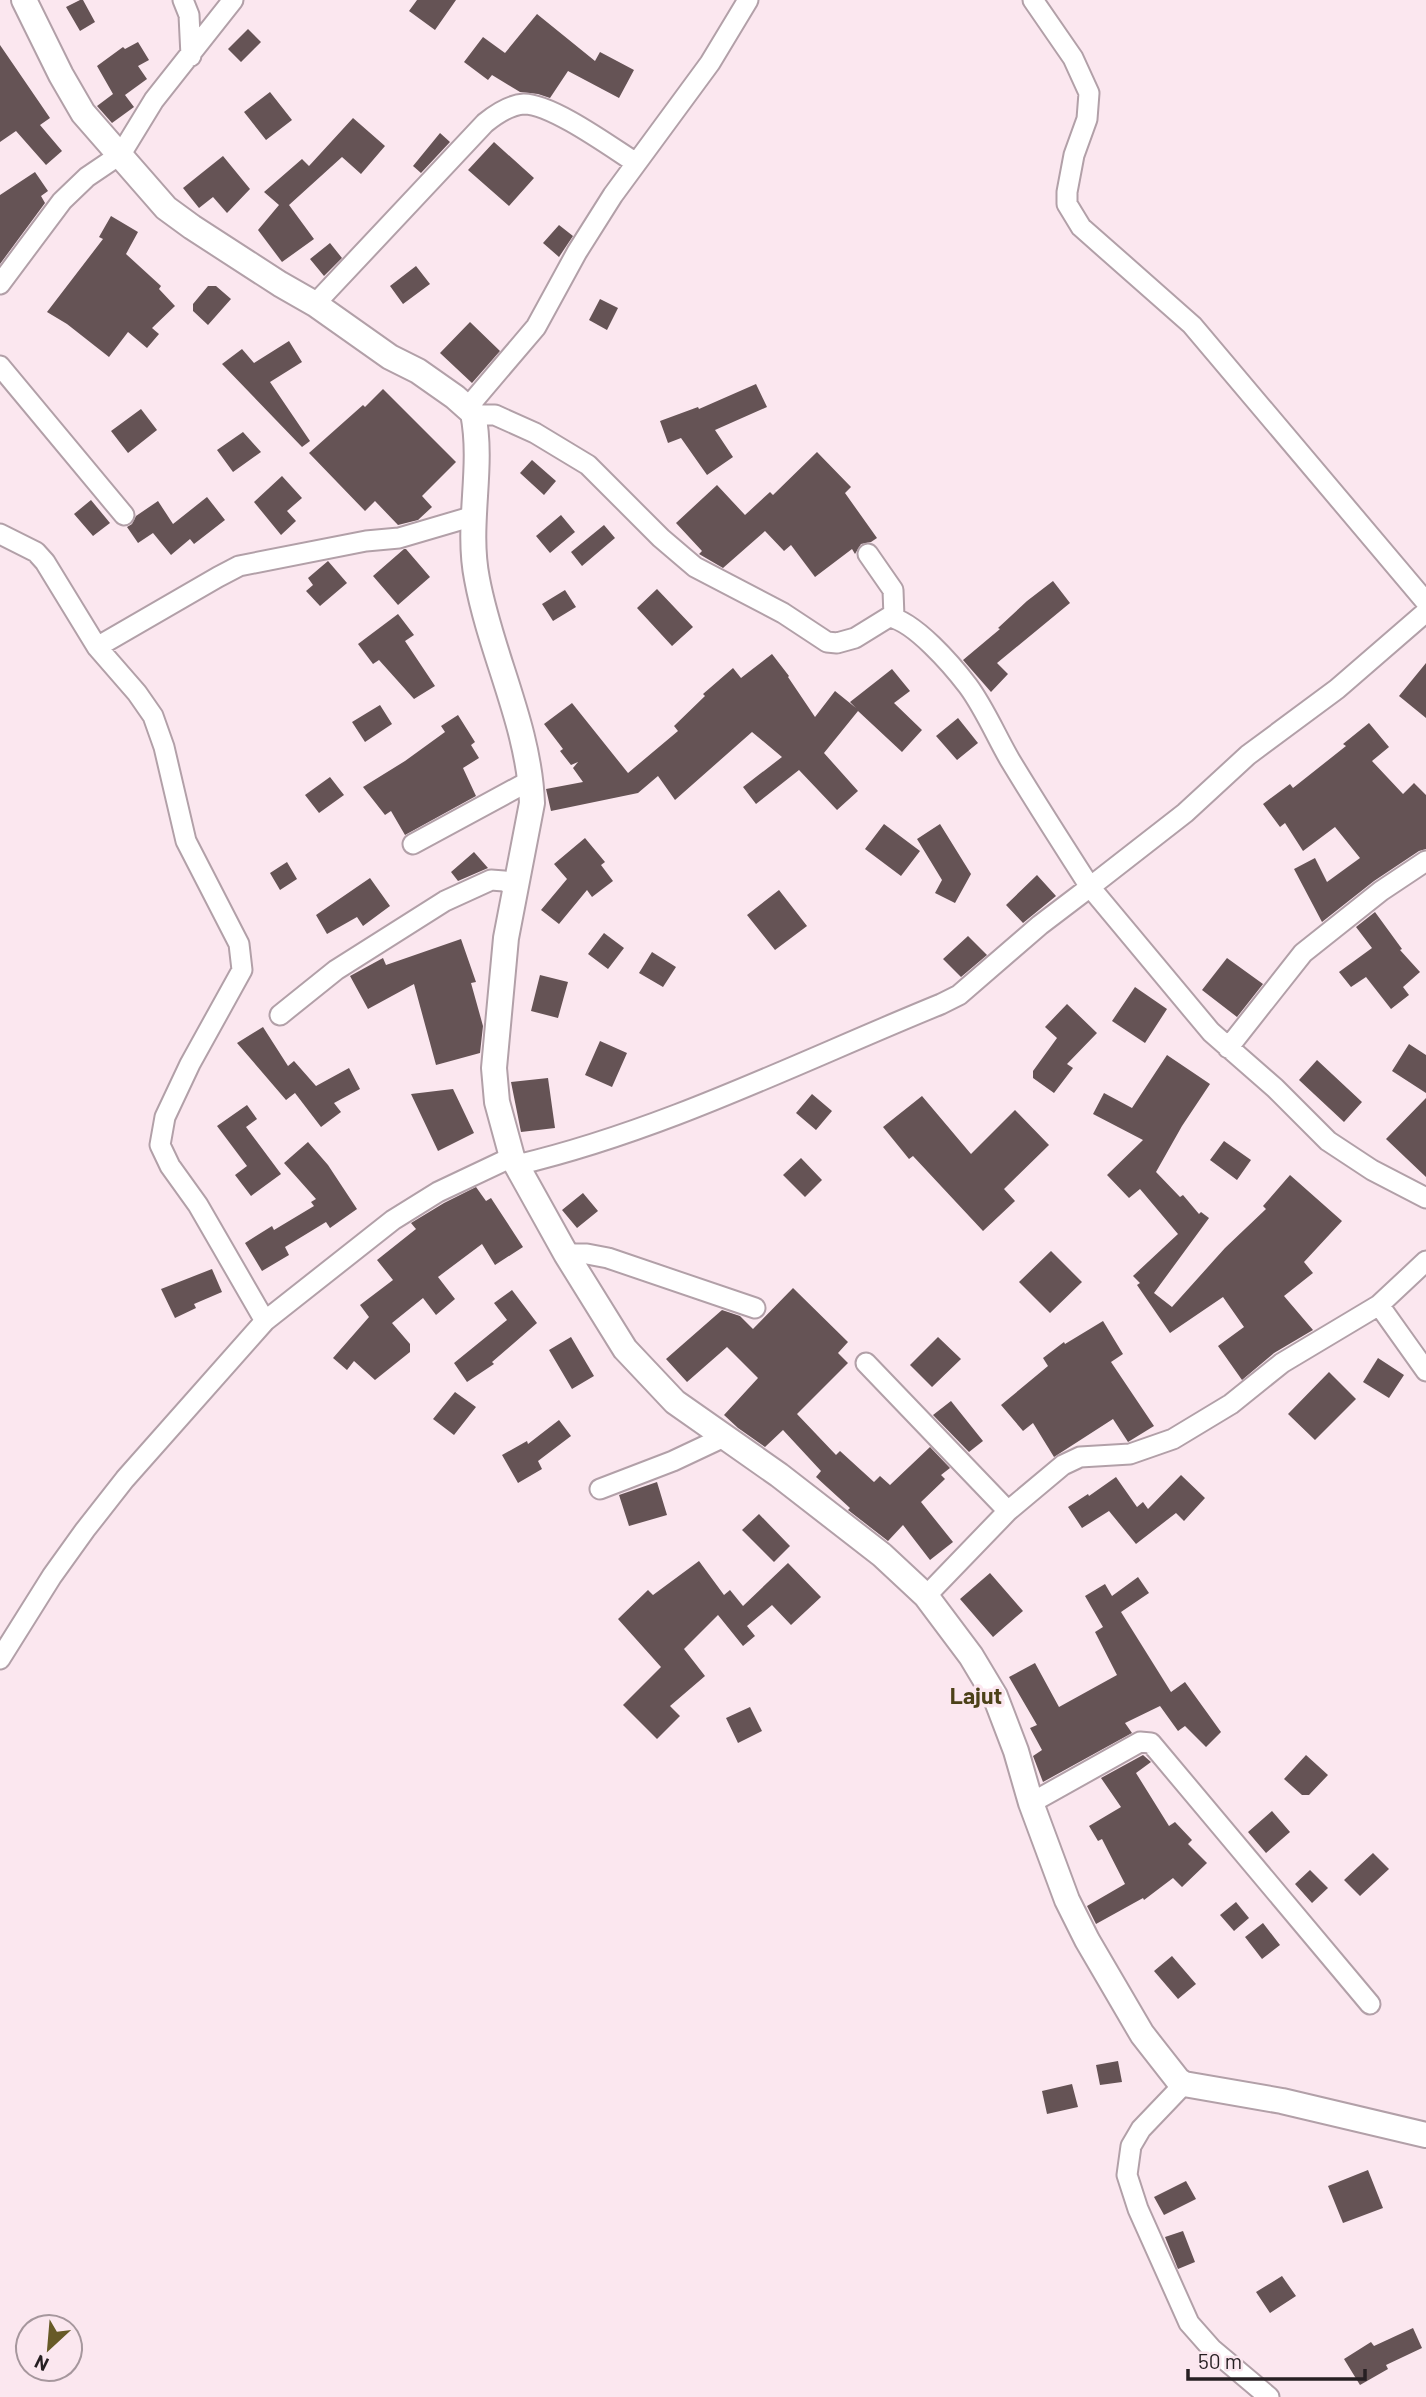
<svg xmlns="http://www.w3.org/2000/svg" width="1426" height="2397" font-family="Barlow,sans-serif">
<style>
.building{fill:#655355}
.lines{fill:none;stroke-linecap:round;stroke-linejoin:round}
.minor-casing{stroke:#b2a0a8;stroke-width:23}
.tertiary-casing{stroke:#b2a0a8;stroke-width:28}
.minor{stroke:#fff;stroke-width:19}
.tertiary{stroke:#fff;stroke-width:24}
.labels{text-anchor:middle;stroke-width:7;stroke-linejoin:round;paint-order:stroke}
.quarter-label{font-size:23px;font-weight:bold;fill:#4c4118;stroke:#fbe7ef}
</style>
<rect width="100%" height="100%" fill="#fbe7ef"/>
<path class="building" d="M 80,0 L 83,0 L 95,22 L 80,31 L 66,7 Z
M 417,0 L 456,0 L 435,30 L 409,11 Z
M 537,14 L 595,61 L 600,52 L 634,70 L 619,98 L 568,71 L 550,98 L 538,94 L 520,92 L 492,75 L 488,80 L 464,62 L 483,37 L 505,53 Z
M 248,29 L 261,42 L 241,62 L 228,49 Z
M 138,42 L 149,60 L 138,66 L 147,79 L 125,95 L 134,107 L 112,123 L 97,106 L 113,94 L 97,66 L 123,47 L 125,49 Z
M 0,45 L 50,118 L 40,125 L 62,151 L 46,165 L 16,131 L 0,142 Z
M 270,92 L 292,120 L 266,140 L 244,112 Z
M 353,118 L 385,146 L 361,174 L 342,157 L 289,205 L 314,239 L 282,262 L 258,230 L 279,205 L 264,192 L 302,159 L 309,166 Z
M 440,133 L 450,142 L 421,173 L 413,166 Z
M 494,142 L 534,178 L 509,206 L 468,170 Z
M 223,156 L 250,189 L 227,213 L 213,197 L 199,208 L 183,188 Z
M 35,172 L 48,191 L 41,196 L 45,203 L 0,264 L 0,195 Z
M 111,216 L 138,232 L 126,254 L 161,286 L 159,289 L 175,306 L 152,328 L 159,334 L 147,348 L 128,332 L 109,357 L 67,324 L 47,312 L 103,239 L 99,237 Z
M 559,225 L 573,236 L 559,257 L 543,243 Z
M 330,243 L 342,258 L 324,276 L 310,259 Z
M 416,266 L 430,284 L 403,304 L 390,286 Z
M 208,286 L 216,286 L 231,299 L 208,325 L 193,311 L 193,304 Z
M 600,299 L 618,308 L 607,330 L 589,320 Z
M 470,322 L 500,351 L 472,383 L 440,353 Z
M 289,341 L 302,362 L 270,382 L 310,441 L 302,447 L 222,364 L 242,349 L 254,363 Z
M 756,384 L 767,407 L 715,430 L 733,457 L 707,475 L 681,438 L 668,443 L 660,421 L 698,407 L 699,409 Z
M 383,389 L 456,462 L 422,496 L 432,507 L 418,520 L 398,525 L 375,501 L 365,511 L 309,453 L 363,405 L 365,407 Z
M 141,409 L 157,430 L 128,453 L 111,431 Z
M 243,432 L 261,452 L 233,472 L 217,450 Z
M 817,452 L 851,487 L 845,493 L 877,538 L 871,542 L 861,544 L 855,554 L 852,549 L 815,577 L 791,545 L 784,551 L 765,531 L 723,568 L 699,554 L 702,551 L 676,523 L 717,485 L 745,515 L 770,492 L 773,495 Z
M 532,460 L 556,481 L 544,495 L 520,473 Z
M 282,476 L 302,498 L 287,511 L 296,521 L 281,535 L 254,502 Z
M 207,497 L 225,520 L 194,544 L 190,539 L 171,555 L 153,533 L 138,543 L 127,527 L 132,524 L 136,516 L 158,501 L 173,524 Z
M 91,500 L 110,523 L 93,536 L 74,514 Z
M 561,515 L 575,532 L 550,553 L 536,536 Z
M 604,525 L 615,538 L 582,566 L 571,552 Z
M 404,549 L 406,549 L 430,577 L 398,605 L 373,576 Z
M 328,561 L 347,583 L 320,606 L 306,591 L 313,585 L 308,578 Z
M 1053,581 L 1070,603 L 997,663 L 1008,674 L 991,692 L 963,660 L 1000,629 L 998,628 L 1027,601 Z
M 657,589 L 693,627 L 672,646 L 637,608 Z
M 565,590 L 576,607 L 553,621 L 542,604 Z
M 398,614 L 414,635 L 405,641 L 435,686 L 414,699 L 379,660 L 373,664 L 358,644 Z
M 772,654 L 789,676 L 788,677 L 815,717 L 835,691 L 856,708 L 850,702 L 892,669 L 910,691 L 894,703 L 922,730 L 902,752 L 858,711 L 824,753 L 858,791 L 837,810 L 799,770 L 756,804 L 743,787 L 782,757 L 752,732 L 675,800 L 658,776 L 638,793 L 551,811 L 546,789 L 583,782 L 573,768 L 578,762 L 571,765 L 560,751 L 563,749 L 544,724 L 572,703 L 628,773 L 678,731 L 674,726 L 705,696 L 703,694 L 733,668 L 741,678 Z
M 1426,663 L 1426,718 L 1399,696 Z
M 380,705 L 392,724 L 365,742 L 352,722 Z
M 458,715 L 475,742 L 471,745 L 479,758 L 463,768 L 476,796 L 405,835 L 391,811 L 385,815 L 363,787 L 405,761 L 445,732 L 441,726 Z
M 958,718 L 978,743 L 957,760 L 936,736 Z
M 1369,723 L 1389,747 L 1372,761 L 1403,794 L 1414,783 L 1426,795 L 1426,849 L 1419,851 L 1374,881 L 1322,922 L 1294,869 L 1315,858 L 1327,882 L 1360,858 L 1335,827 L 1303,851 L 1285,823 L 1280,827 L 1263,804 L 1290,784 L 1293,788 L 1346,746 L 1343,744 Z
M 330,777 L 344,795 L 319,813 L 305,795 Z
M 884,824 L 920,851 L 901,876 L 865,849 Z
M 940,824 L 971,874 L 955,903 L 935,893 L 942,880 L 917,839 Z
M 585,838 L 605,862 L 601,865 L 613,881 L 592,897 L 587,890 L 559,924 L 541,910 L 567,879 L 554,864 Z
M 474,852 L 488,868 L 458,881 L 451,872 Z
M 287,862 L 297,879 L 280,890 L 270,873 Z
M 1037,875 L 1056,896 L 1023,923 L 1006,905 Z
M 370,878 L 390,906 L 363,926 L 357,917 L 327,934 L 316,915 Z
M 779,890 L 807,926 L 775,950 L 747,915 Z
M 1375,912 L 1402,949 L 1400,950 L 1420,972 L 1403,987 L 1409,995 L 1391,1009 L 1366,977 L 1351,987 L 1339,972 L 1372,948 L 1356,927 Z
M 604,933 L 624,948 L 608,969 L 588,954 Z
M 968,936 L 987,955 L 961,977 L 943,959 Z
M 461,939 L 476,982 L 471,983 L 483,1026 L 480,1053 L 436,1065 L 414,984 L 368,1009 L 350,976 L 383,958 L 386,965 Z
M 652,952 L 676,967 L 663,987 L 639,973 Z
M 1227,958 L 1263,984 L 1237,1017 L 1202,990 Z
M 540,975 L 568,982 L 558,1018 L 531,1011 Z
M 1135,987 L 1167,1009 L 1145,1043 L 1112,1021 Z
M 1067,1004 L 1097,1033 L 1067,1064 L 1073,1068 L 1054,1093 L 1033,1078 L 1033,1071 L 1057,1038 L 1045,1027 Z
M 263,1027 L 288,1066 L 294,1061 L 316,1086 L 349,1068 L 360,1089 L 334,1103 L 341,1112 L 321,1127 L 295,1093 L 286,1100 L 237,1043 Z
M 600,1041 L 627,1053 L 612,1087 L 585,1075 Z
M 1409,1044 L 1426,1055 L 1426,1093 L 1392,1071 Z
M 1167,1055 L 1210,1084 L 1182,1126 L 1156,1172 L 1180,1197 L 1183,1195 L 1199,1214 L 1201,1212 L 1209,1218 L 1154,1293 L 1172,1307 L 1225,1248 L 1266,1209 L 1263,1206 L 1290,1175 L 1342,1221 L 1304,1262 L 1313,1273 L 1284,1296 L 1313,1330 L 1274,1353 L 1242,1380 L 1218,1346 L 1244,1327 L 1223,1297 L 1170,1333 L 1137,1285 L 1140,1283 L 1133,1276 L 1178,1234 L 1140,1189 L 1129,1198 L 1107,1175 L 1143,1140 L 1093,1114 L 1104,1093 L 1132,1108 Z
M 1317,1060 L 1362,1102 L 1344,1122 L 1299,1080 Z
M 548,1078 L 555,1128 L 521,1132 L 511,1082 Z
M 453,1089 L 474,1133 L 438,1151 L 411,1094 Z
M 812,1094 L 832,1111 L 816,1130 L 796,1113 Z
M 922,1096 L 971,1154 L 1015,1110 L 1049,1145 L 1004,1189 L 1015,1201 L 983,1231 L 913,1156 L 909,1159 L 883,1127 Z
M 1426,1098 L 1426,1177 L 1386,1139 Z
M 247,1105 L 257,1119 L 246,1127 L 281,1174 L 251,1196 L 235,1175 L 247,1166 L 217,1126 Z
M 1224,1141 L 1251,1160 L 1237,1180 L 1210,1160 Z
M 308,1142 L 328,1165 L 357,1209 L 330,1228 L 326,1222 L 285,1247 L 289,1255 L 262,1271 L 245,1243 L 272,1226 L 274,1230 L 314,1206 L 311,1202 L 316,1199 L 284,1163 Z
M 801,1158 L 822,1180 L 805,1197 L 783,1175 Z
M 476,1187 L 486,1201 L 491,1198 L 523,1247 L 495,1265 L 482,1244 L 438,1277 L 455,1299 L 436,1315 L 423,1298 L 392,1323 L 410,1344 L 410,1352 L 375,1380 L 354,1361 L 347,1370 L 333,1358 L 369,1317 L 360,1305 L 393,1280 L 377,1260 L 416,1229 L 411,1223 L 444,1203 Z
M 583,1193 L 598,1211 L 577,1228 L 562,1210 Z
M 1051,1251 L 1082,1282 L 1050,1313 L 1019,1282 Z
M 212,1269 L 222,1292 L 194,1304 L 196,1308 L 175,1318 L 161,1289 Z
M 793,1288 L 848,1342 L 838,1353 L 848,1363 L 797,1414 L 836,1455 L 840,1451 L 874,1482 L 880,1476 L 890,1485 L 930,1447 L 950,1468 L 941,1475 L 945,1479 L 921,1502 L 953,1542 L 930,1560 L 903,1525 L 888,1541 L 848,1510 L 850,1508 L 816,1477 L 821,1471 L 783,1430 L 765,1447 L 738,1428 L 724,1415 L 758,1378 L 727,1347 L 687,1382 L 666,1359 L 722,1310 L 740,1316 L 753,1329 Z
M 512,1290 L 537,1323 L 492,1362 L 494,1364 L 467,1382 L 454,1363 L 507,1320 L 494,1303 Z
M 1103,1321 L 1123,1354 L 1111,1362 L 1154,1426 L 1128,1442 L 1113,1419 L 1054,1457 L 1033,1423 L 1023,1431 L 1001,1405 L 1048,1366 L 1043,1358 L 1064,1342 L 1065,1344 Z
M 571,1337 L 594,1376 L 572,1389 L 549,1350 Z
M 938,1337 L 961,1359 L 932,1387 L 910,1365 Z
M 1378,1358 L 1404,1375 L 1389,1398 L 1363,1382 Z
M 1329,1372 L 1356,1399 L 1315,1440 L 1288,1414 Z
M 455,1392 L 476,1407 L 454,1435 L 433,1419 Z
M 951,1401 L 983,1441 L 969,1452 L 933,1415 Z
M 559,1420 L 571,1436 L 538,1461 L 542,1469 L 518,1483 L 502,1455 L 527,1441 L 528,1444 Z
M 1181,1475 L 1205,1498 L 1184,1521 L 1176,1513 L 1136,1544 L 1109,1511 L 1082,1528 L 1068,1507 L 1088,1494 L 1089,1496 L 1116,1477 L 1137,1507 L 1143,1502 L 1148,1509 Z
M 657,1482 L 667,1515 L 629,1526 L 619,1495 Z
M 759,1514 L 790,1546 L 774,1562 L 742,1530 Z
M 699,1561 L 724,1595 L 730,1590 L 743,1606 L 788,1563 L 821,1597 L 791,1625 L 772,1605 L 747,1626 L 755,1636 L 743,1646 L 718,1615 L 684,1649 L 705,1676 L 670,1706 L 680,1716 L 657,1739 L 623,1705 L 661,1667 L 618,1619 L 648,1590 L 653,1595 Z
M 990,1573 L 1023,1611 L 993,1637 L 960,1599 Z
M 1138,1577 L 1149,1593 L 1121,1612 L 1171,1692 L 1185,1682 L 1221,1732 L 1206,1747 L 1185,1726 L 1178,1731 L 1160,1706 L 1125,1723 L 1132,1733 L 1043,1782 L 1033,1756 L 1042,1750 L 1030,1728 L 1037,1725 L 1009,1677 L 1035,1663 L 1059,1707 L 1117,1675 L 1095,1632 L 1103,1627 L 1085,1596 L 1105,1584 L 1112,1596 Z
M 750,1707 L 762,1731 L 738,1743 L 726,1718 Z
M 1143,1755 L 1151,1762 L 1136,1773 L 1169,1826 L 1175,1822 L 1192,1840 L 1188,1844 L 1207,1863 L 1182,1887 L 1173,1878 L 1144,1900 L 1143,1898 L 1096,1924 L 1087,1906 L 1125,1884 L 1102,1839 L 1098,1841 L 1089,1826 L 1121,1807 L 1101,1778 Z
M 1306,1755 L 1328,1775 L 1309,1795 L 1302,1795 L 1284,1779 Z
M 1272,1811 L 1290,1832 L 1266,1853 L 1248,1832 Z
M 1373,1853 L 1389,1869 L 1360,1896 L 1344,1880 Z
M 1310,1870 L 1328,1888 L 1312,1903 L 1295,1884 Z
M 1236,1902 L 1249,1918 L 1234,1931 L 1220,1915 Z
M 1263,1923 L 1280,1945 L 1262,1959 L 1245,1937 Z
M 1172,1956 L 1196,1984 L 1178,1999 L 1154,1971 Z
M 1118,2061 L 1122,2082 L 1100,2085 L 1096,2065 Z
M 1072,2084 L 1078,2107 L 1047,2114 L 1042,2091 Z
M 1368,2170 L 1383,2208 L 1343,2223 L 1328,2186 Z
M 1186,2181 L 1196,2199 L 1164,2215 L 1154,2197 Z
M 1183,2231 L 1195,2262 L 1178,2269 L 1165,2237 Z
M 1282,2276 L 1296,2296 L 1270,2313 L 1256,2292 Z
M 1413,2328 L 1422,2348 L 1386,2365 L 1388,2369 L 1360,2385 L 1344,2359 L 1371,2342 L 1374,2346 Z"/>
<g class="lines">
<g class="minor-casing">
<path id="minor" d="M 183,0 L 189,15 L 191,56
M 1033,0 L 1073,58 L 1089,93 L 1087,119 L 1074,155 L 1067,192 L 1067,204 L 1081,227 L 1192,325 L 1426,602
M 0,284 L 62,201 L 87,177 L 121,154 L 154,100 L 233,0
M 315,304 L 485,123 C 496,114 509,105 524,104 C 552,104 611,147 636,163
M 0,366 L 124,515
M 468,407 L 536,327 L 577,252 L 613,195 L 710,63 L 748,0
M 474,415 L 495,415 L 535,433 L 588,465 L 661,538 L 695,567 L 783,613 L 827,642 L 837,643 L 855,638 L 889,617 C 914,621 952,665 968,686 C 985,709 996,736 1010,760 C 1036,803 1063,845 1090,887 L 1040,925 L 959,995 L 941,1004 C 801,1061 665,1130 517,1165
M 0,534 L 36,552 L 45,562 L 97,647 L 137,693 L 153,716 L 164,747 L 186,841 L 239,944 L 242,970 L 190,1064 L 165,1117 L 160,1145 L 170,1166 L 198,1205 L 265,1321
M 868,554 L 893,590 L 894,617
M 1426,612 L 1337,689 L 1248,755 L 1185,813 L 1090,887 L 1211,1032 L 1275,1088 L 1328,1141 L 1372,1170 L 1426,1198
M 97,647 L 218,577 L 239,566 L 366,541 L 399,538 L 474,516
M 413,844 L 531,780
M 280,1015 L 336,970 L 445,901 L 491,880 L 504,881 L 517,887
M 1228,1048 L 1303,953 L 1381,891 L 1426,861
M 566,1254 L 587,1254 L 608,1258 L 755,1308
M 1379,1305 L 1426,1371
M 866,1363 L 1008,1511
M 600,1489 L 673,1461 L 724,1437
M 926,1596 L 1008,1511 L 1063,1465 L 1080,1457 L 1130,1454 L 1173,1439 L 1231,1404 L 1282,1363 L 1379,1305 L 1426,1261
M 0,1659 L 52,1576 L 85,1530 L 125,1479 L 265,1321 L 393,1220 L 438,1192 L 512,1157
M 1031,1803 L 1140,1742 L 1151,1743 L 1370,2004
M 1184,2084 L 1141,2129 L 1131,2146 L 1127,2175 L 1138,2209 L 1189,2323 L 1212,2349 L 1269,2397"/>
</g>
<g class="tertiary-casing">
<path id="tertiary" d="M 24,0 L 61,75 L 83,113 L 166,208 L 192,227 L 280,284 L 315,304 L 390,357 L 418,371 L 455,397 L 473,413 C 484,468 466,524 477,579 C 491,655 529,725 532,803 L 506,938 L 494,1068 L 497,1102 L 512,1157 L 566,1254 L 625,1349 L 675,1402 L 779,1475 L 882,1555 L 926,1596 L 971,1656 L 995,1696 L 1016,1751 L 1031,1803 L 1067,1900 L 1087,1940 L 1142,2034 L 1178,2080 L 1184,2084 L 1282,2101 L 1426,2135"/>
</g>
<use href="#minor" class="minor"/>
<use href="#tertiary" class="tertiary"/>
</g>
<g class="labels">
<g class="quarter-label">
<text x="976" y="1704">Lajut</text>
</g>
</g>
<g transform="translate(49 2348) rotate(206)"><circle r="33" fill="#fbe7ef" stroke="#a6979d" stroke-width="2"/>
<path d="M0-5L12 26L0 18L-12 26Z" fill="#675a27"/>
<text y="-10" font-size="19" font-weight="bold" text-anchor="middle" fill="#261f22">N</text>
</g>
<path d="M1188 2369v10h177v-10" fill="none" stroke="#261f22" stroke-width="3.5"/>
<text x="1198" y="2369" font-size="21" fill="#261f22" stroke="#fbe7ef" stroke-width="5" paint-order="stroke">50 m</text>
</svg>
